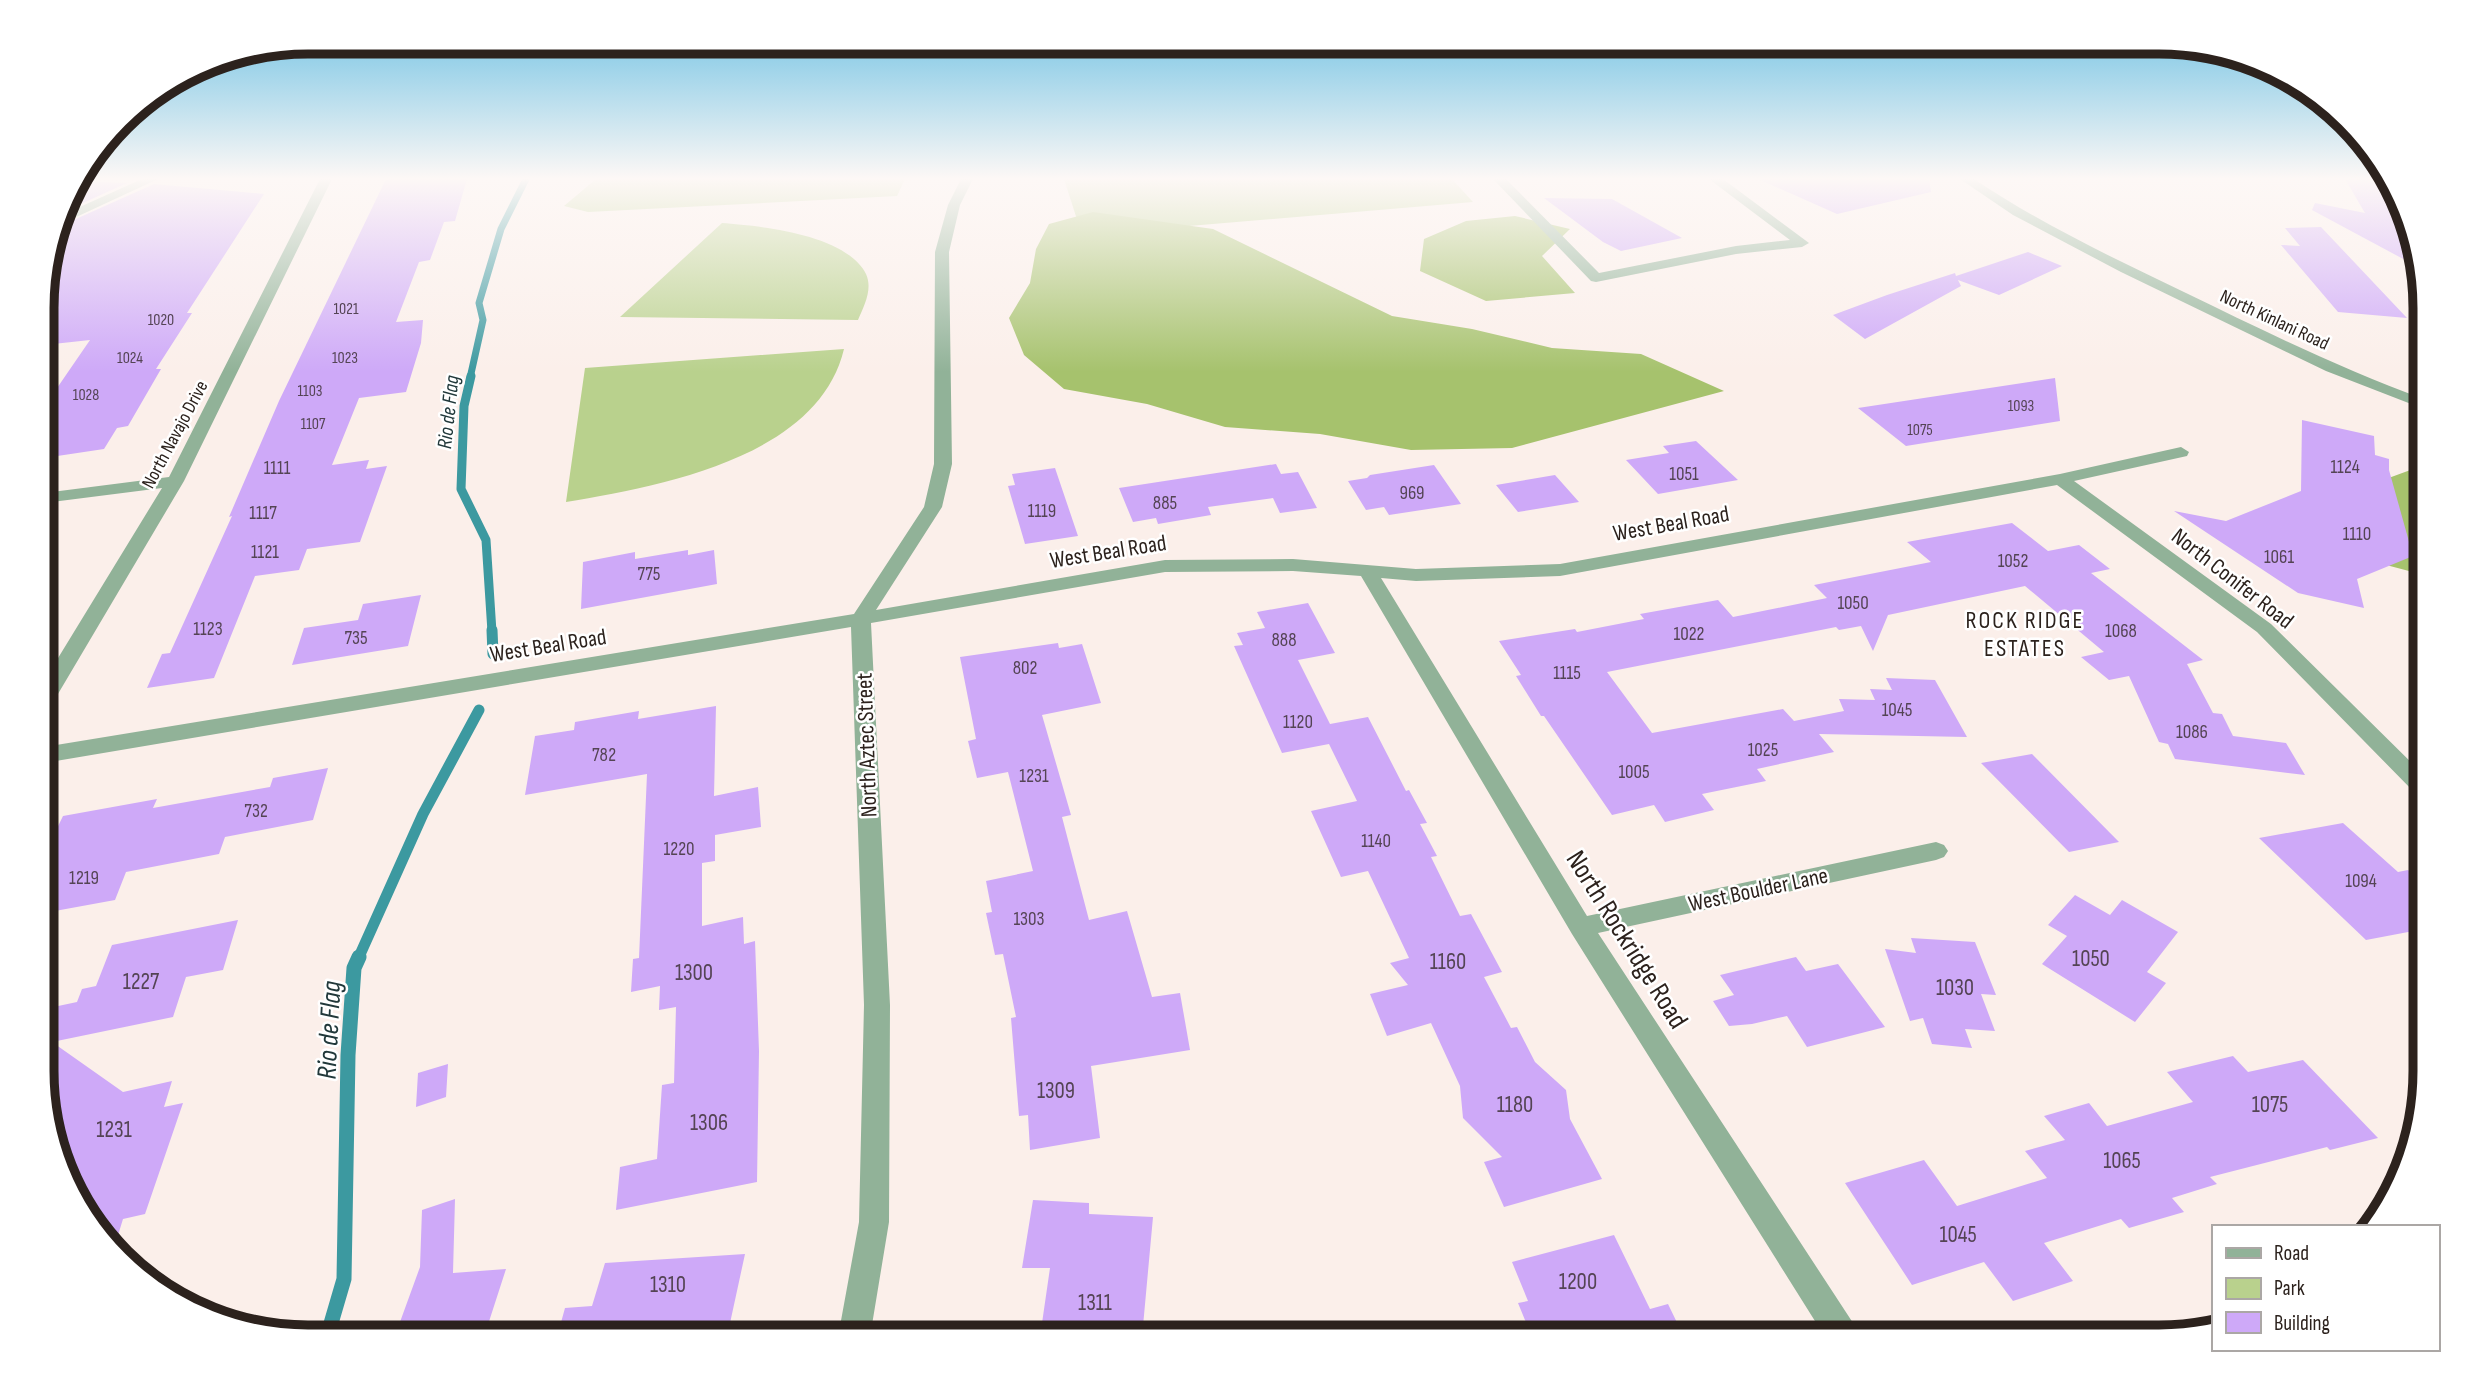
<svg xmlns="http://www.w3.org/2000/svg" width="2467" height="1379" font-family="'Sofia Sans Condensed',sans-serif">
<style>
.green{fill:#b9d18d}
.forest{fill:#a6c26d}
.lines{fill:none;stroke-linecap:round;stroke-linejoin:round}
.stream-far3{stroke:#3c99a0;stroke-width:7}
.stream-far2{stroke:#3c99a0;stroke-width:9}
.stream-far1{stroke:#3c99a0;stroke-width:11}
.stream{stroke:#3c99a0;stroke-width:15}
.building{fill:#cea9f8}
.street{fill:#91b298;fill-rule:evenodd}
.labels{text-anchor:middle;stroke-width:5;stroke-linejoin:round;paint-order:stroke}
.far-number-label{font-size:16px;fill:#544454}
.far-street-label{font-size:19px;fill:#2c221d;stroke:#fff}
.number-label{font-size:19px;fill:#544454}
.far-water-label{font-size:21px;font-style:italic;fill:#21383a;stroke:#fff}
.street-label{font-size:23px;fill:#2c221d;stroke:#fff}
.near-number-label{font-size:23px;fill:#544454}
.neighbourhood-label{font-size:24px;letter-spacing:2px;fill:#2c221d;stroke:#fff}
.near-street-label{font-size:28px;fill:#2c221d;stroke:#fff}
.near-water-label{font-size:28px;font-style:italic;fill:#21383a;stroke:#fff}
.rim{fill:none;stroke:#2c221d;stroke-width:9}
</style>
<rect width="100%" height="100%" fill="#fbefea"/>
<path class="green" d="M 596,179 L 905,179 L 897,196 L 588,212 L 564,206 Z
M 1064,179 L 1452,179 L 1473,202 L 1082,235 Z
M 722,223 C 761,226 846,234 866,274 C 873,289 864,306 858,320 L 620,317 Z
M 844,349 C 818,458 660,486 566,502 L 585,368 Z"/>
<path class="forest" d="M 1093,212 L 1213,229 L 1392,316 L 1472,329 L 1552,348 L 1641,354 L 1724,391 L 1512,448 L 1411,450 L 1320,434 L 1225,427 L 1147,404 L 1064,389 L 1024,355 L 1009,318 L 1030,283 L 1036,249 L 1049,224 Z
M 1515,216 L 1570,229 L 1542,256 L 1575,293 L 1486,301 L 1420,271 L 1424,239 L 1466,221 Z
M 2424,465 L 2424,575 L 2390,566 L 2328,524 L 2356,490 Z"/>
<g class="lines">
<path class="stream-far3" d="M 470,378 L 483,320 L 479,303 L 501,229 L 526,179"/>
<path class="stream-far2" d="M 471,376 L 464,406 L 461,489 L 486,540 L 492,632"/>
<path class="stream-far1" d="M 492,630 L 493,654
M 358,959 L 423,814 L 479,710"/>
<path class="stream" d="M 327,1337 L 344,1279 L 348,1055 L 354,968 L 359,957"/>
</g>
<path class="building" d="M 386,179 L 467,179 L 455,221 L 444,222 L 430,260 L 419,262 L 396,322 L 423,320 L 421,343 L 406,392 L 359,398 L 332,465 L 369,460 L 366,469 L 387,466 L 360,542 L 307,549 L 299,570 L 255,576 L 214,678 L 147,688 L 162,654 L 170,653 L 232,516 L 229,517 L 279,401 Z
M 1758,179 L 1929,179 L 1931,192 L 1837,214 Z
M 2345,179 L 2389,179 L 2411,223 L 2420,268 L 2312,210 L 2315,203 L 2365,213 Z
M 76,181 L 127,183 L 63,212 L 70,190 Z
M 154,184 L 264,194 L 187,313 L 192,313 L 156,369 L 161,369 L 128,426 L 117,428 L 104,449 L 44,458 L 44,407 L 90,340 L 44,345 L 44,274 L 58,227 Z
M 1544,198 L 1612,199 L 1682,238 L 1621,251 L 1603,242 Z
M 2321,227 L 2407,318 L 2338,312 L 2281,245 L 2300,246 L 2285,228 Z
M 2028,252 L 2062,266 L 1999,295 L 1958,280 L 1961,286 L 1865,339 L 1833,315 L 1887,295 L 1955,273 L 1956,276 Z
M 2055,378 L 2060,421 L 1906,446 L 1858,408 Z
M 2302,420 L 2374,436 L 2375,455 L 2389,459 L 2389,470 L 2413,556 L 2357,579 L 2364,608 L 2298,593 L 2174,511 L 2226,521 L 2301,491 Z
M 1696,441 L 1738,480 L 1658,494 L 1626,460 L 1669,453 L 1663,446 Z
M 1276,464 L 1281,474 L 1298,472 L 1317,508 L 1280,513 L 1273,498 L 1208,507 L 1211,515 L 1158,524 L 1156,518 L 1133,522 L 1119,488 Z
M 1434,465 L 1461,504 L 1389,515 L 1384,507 L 1366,510 L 1348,481 L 1367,478 L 1370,475 Z
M 1055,468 L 1078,536 L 1025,544 L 1008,486 L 1015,485 L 1012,474 Z
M 1555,475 L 1579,502 L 1518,512 L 1496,485 Z
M 2012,523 L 2048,551 L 2079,545 L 2110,569 L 2091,573 L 2203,660 L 2187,664 L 2213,713 L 2222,714 L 2233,736 L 2286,743 L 2305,775 L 2175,759 L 2168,744 L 2159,742 L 2129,676 L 2109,680 L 2081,657 L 2104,652 L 2025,586 L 1888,615 L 1873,651 L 1861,626 L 1839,630 L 1836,627 L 1607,672 L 1652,733 L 1783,709 L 1794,721 L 1844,711 L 1839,699 L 1875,700 L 1870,689 L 1892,690 L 1886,678 L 1935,680 L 1967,737 L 1819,734 L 1834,752 L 1757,769 L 1766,781 L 1702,794 L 1714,810 L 1665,822 L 1654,805 L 1612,815 L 1544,716 L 1541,716 L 1516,676 L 1521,675 L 1499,641 L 1575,629 L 1577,632 L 1644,619 L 1640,614 L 1718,600 L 1733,617 L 1827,598 L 1814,585 L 1931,562 L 1907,542 Z
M 688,550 L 688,555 L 714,550 L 717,584 L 581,609 L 583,562 L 635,552 L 635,559 Z
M 421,595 L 408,646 L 292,665 L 304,628 L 358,620 L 363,604 Z
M 1308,603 L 1335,653 L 1298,660 L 1330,724 L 1368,717 L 1406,791 L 1409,790 L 1427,823 L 1420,824 L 1437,856 L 1431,857 L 1460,916 L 1471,914 L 1502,972 L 1484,977 L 1511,1028 L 1517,1027 L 1535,1062 L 1566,1090 L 1570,1119 L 1602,1179 L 1504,1207 L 1484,1162 L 1502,1157 L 1463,1118 L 1460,1086 L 1431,1023 L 1387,1036 L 1370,994 L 1408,985 L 1390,963 L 1409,958 L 1368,871 L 1341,877 L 1311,811 L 1357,801 L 1329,744 L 1282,753 L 1234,646 L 1243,645 L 1237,633 L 1265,628 L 1257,612 Z
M 1058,643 L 1059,648 L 1082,644 L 1101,703 L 1042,715 L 1071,815 L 1062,817 L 1089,920 L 1127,911 L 1152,997 L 1180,993 L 1190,1050 L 1091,1066 L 1100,1138 L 1030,1150 L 1028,1115 L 1019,1116 L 1011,1018 L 1016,1017 L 1003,954 L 995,955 L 986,913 L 992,912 L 986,881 L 1033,871 L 1008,772 L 977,778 L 968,741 L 976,739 L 960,657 Z
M 716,706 L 714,796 L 758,787 L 761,827 L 715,835 L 715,861 L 702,863 L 702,926 L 743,917 L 744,944 L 755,941 L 759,1051 L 757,1182 L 616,1210 L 620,1167 L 657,1159 L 662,1085 L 674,1083 L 676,1007 L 659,1010 L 660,986 L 631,992 L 633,959 L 639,958 L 647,774 L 525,795 L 535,736 L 574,730 L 575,722 L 639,711 L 638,719 Z
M 2032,754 L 2119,842 L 2069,852 L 1981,763 Z
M 328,768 L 313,820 L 225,837 L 219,854 L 126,872 L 115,900 L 44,913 L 44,855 L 63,816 L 157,799 L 153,808 L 270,787 L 273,778 Z
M 2343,823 L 2398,872 L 2408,870 L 2424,885 L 2424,929 L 2366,940 L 2259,838 Z
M 2075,895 L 2110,915 L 2122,900 L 2178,932 L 2147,972 L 2166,983 L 2135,1022 L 2042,964 L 2067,936 L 2048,925 Z
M 238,920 L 223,970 L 186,977 L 173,1017 L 52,1042 L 123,1092 L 172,1081 L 164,1107 L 183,1103 L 145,1214 L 123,1219 L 115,1245 L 87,1218 L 44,1105 L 44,1009 L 77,1002 L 82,989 L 96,986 L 112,945 Z
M 1911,938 L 1975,942 L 1996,995 L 1981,994 L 1995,1031 L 1965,1029 L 1972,1048 L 1932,1044 L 1923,1018 L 1910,1021 L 1885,949 L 1916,953 Z
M 1796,957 L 1806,971 L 1838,964 L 1885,1027 L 1807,1047 L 1787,1016 L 1752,1024 L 1729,1026 L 1713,1001 L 1734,995 L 1720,975 Z
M 2233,1056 L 2248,1072 L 2303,1060 L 2378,1138 L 2330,1150 L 2327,1147 L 2210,1177 L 2217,1184 L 2172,1198 L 2184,1212 L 2129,1228 L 2121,1219 L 2044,1243 L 2073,1281 L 2013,1301 L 1984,1262 L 1912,1285 L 1845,1183 L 1924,1160 L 1957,1206 L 2047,1178 L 2025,1151 L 2065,1140 L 2044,1116 L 2089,1103 L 2107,1126 L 2193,1102 L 2167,1072 Z
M 448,1064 L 446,1097 L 416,1107 L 418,1073 Z
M 455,1199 L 453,1273 L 506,1269 L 484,1337 L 421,1337 L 424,1330 L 396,1333 L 420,1267 L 422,1210 Z
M 1033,1200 L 1089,1203 L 1089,1214 L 1153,1217 L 1142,1337 L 1040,1337 L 1050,1268 L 1022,1268 Z
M 1614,1235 L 1650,1309 L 1668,1304 L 1684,1337 L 1532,1337 L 1518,1303 L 1528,1301 L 1512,1262 Z
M 745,1254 L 727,1337 L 557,1337 L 565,1308 L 592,1306 L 605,1263 Z"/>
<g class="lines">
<path class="street" d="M 142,179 L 158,179 L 59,225 L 62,215 Z
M 320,179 L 332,179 L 184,481 L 55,699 L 51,704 L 44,706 L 44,681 L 162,488 L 44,503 L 44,493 L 169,477 Z
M 961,179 L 973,179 L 960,205 L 949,252 L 952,464 L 942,507 L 876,610 L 1165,560 L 1293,559 L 1416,569 L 1560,564 L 2060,474 L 2181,447 L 2189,452 L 2187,456 L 2074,481 L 2271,624 L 2424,775 L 2424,796 L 2416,794 L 2257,632 L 2057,485 L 1560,576 L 1416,581 L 1381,578 L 1587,916 L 1936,842 L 1944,845 L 1948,851 L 1944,857 L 1936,860 L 1598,933 L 1855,1326 L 1860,1337 L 1825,1337 L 1572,934 L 1361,576 L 1293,571 L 1165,572 L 871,623 L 890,1005 L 889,1222 L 870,1337 L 838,1337 L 859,1222 L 864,1005 L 851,627 L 44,763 L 44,747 L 854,614 L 924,507 L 934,464 L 935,252 L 948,205 Z
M 1493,179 L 1506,179 L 1599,273 L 1736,246 L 1790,240 L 1709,179 L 1723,179 L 1809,243 L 1802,247 L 1736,254 L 1596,282 L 1591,281 Z
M 1960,179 L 1974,179 C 2041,224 2113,258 2186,293 C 2264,331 2342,369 2424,399 L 2424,409 L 2326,371 L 2121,272 L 2013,215 Z"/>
</g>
<linearGradient id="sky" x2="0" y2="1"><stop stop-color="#66bee2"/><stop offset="0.48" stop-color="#fdf8f6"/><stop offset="1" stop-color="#fdf8f6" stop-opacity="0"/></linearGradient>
<rect width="2467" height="372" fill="url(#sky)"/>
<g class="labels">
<g class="far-number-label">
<text x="346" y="314">1021</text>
<text x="161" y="325">1020</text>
<text x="130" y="363">1024</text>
<text x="345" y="363">1023</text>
<text x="310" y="396">1103</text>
<text x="86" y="400">1028</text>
<text x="2021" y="411">1093</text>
<text x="313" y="429">1107</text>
<text x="1920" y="435">1075</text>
</g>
<g class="far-street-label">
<text transform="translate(2275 319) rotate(25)" y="7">North Kinlani Road</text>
<text transform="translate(174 434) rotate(-62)" y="7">North Navajo Drive</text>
</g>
<g class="number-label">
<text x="2345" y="473">1124</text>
<text x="277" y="474">1111</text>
<text x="1684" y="480">1051</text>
<text x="1412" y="499">969</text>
<text x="1165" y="509">885</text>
<text x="1042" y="517">1119</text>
<text x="263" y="519">1117</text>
<text x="2357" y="540">1110</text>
<text x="265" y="558">1121</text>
<text x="2279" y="563">1061</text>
<text x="2013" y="567">1052</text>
<text x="649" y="580">775</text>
<text x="1853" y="609">1050</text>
<text x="208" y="635">1123</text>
<text x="2121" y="637">1068</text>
<text x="1689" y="640">1022</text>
<text x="356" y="644">735</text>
<text x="1284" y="646">888</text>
<text x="1025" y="674">802</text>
<text x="1567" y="679">1115</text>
<text x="1897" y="716">1045</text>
<text x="1298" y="728">1120</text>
<text x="2192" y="738">1086</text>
<text x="1763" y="756">1025</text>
<text x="604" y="761">782</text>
<text x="1634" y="778">1005</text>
<text x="1034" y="782">1231</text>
<text x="256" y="817">732</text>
<text x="1376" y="847">1140</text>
<text x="679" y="855">1220</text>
<text x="84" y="884">1219</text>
<text x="2361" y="887">1094</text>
<text x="1029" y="925">1303</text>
</g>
<g class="far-water-label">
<text transform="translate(448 412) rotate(-84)" y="7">Rio de Flag</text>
</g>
<g class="street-label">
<text transform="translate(1671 523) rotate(-10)" y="8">West Beal Road</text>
<text transform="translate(1108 551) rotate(-9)" y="8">West Beal Road</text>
<text transform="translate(2233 578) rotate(38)" y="8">North Conifer Road</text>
<text transform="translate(548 645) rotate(-9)" y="8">West Beal Road</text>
<text transform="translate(866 745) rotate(-92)" y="8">North Aztec Street</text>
<text transform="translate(1758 889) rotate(-12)" y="8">West Boulder Lane</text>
</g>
<g class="near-number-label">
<text x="2091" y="966">1050</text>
<text x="1448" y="969">1160</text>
<text x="694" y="980">1300</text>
<text x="141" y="989">1227</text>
<text x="1955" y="995">1030</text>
<text x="1056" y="1098">1309</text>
<text x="1515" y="1112">1180</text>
<text x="2270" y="1112">1075</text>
<text x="709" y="1130">1306</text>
<text x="114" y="1137">1231</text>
<text x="2122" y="1168">1065</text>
<text x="1958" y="1242">1045</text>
<text x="1578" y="1289">1200</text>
<text x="668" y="1292">1310</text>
<text x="1095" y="1310">1311</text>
</g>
<g class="neighbourhood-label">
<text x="2025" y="628">ROCK RIDGE<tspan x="2025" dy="28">ESTATES</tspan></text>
</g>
<g class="near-street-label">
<text transform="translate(1628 939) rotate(58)" y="10">North Rockridge Road</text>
</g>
<g class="near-water-label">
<text transform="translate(328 1030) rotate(-87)" y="10">Rio de Flag</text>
</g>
</g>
<path d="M0 0H2467V1379H0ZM308 54H2159A254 254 0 0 1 2413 308V1071A254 254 0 0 1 2159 1325H308A254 254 0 0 1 54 1071V308A254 254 0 0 1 308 54Z" fill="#fff" fill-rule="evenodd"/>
<path class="rim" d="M308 54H2159A254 254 0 0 1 2413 308V1071A254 254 0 0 1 2159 1325H308A254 254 0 0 1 54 1071V308A254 254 0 0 1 308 54Z"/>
<rect x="2212" y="1225" width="228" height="126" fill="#ffffff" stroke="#aba7a5" stroke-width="2"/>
<rect x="2226" y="1248" width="35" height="10" fill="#91b298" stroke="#aba7a5" stroke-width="2"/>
<text x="2274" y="1260" font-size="21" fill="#2c221d">Road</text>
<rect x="2226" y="1278" width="35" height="21" fill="#b9d18d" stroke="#aba7a5" stroke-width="2"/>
<text x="2274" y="1295" font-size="21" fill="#2c221d">Park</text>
<rect x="2226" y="1312" width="35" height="21" fill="#cea9f8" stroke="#aba7a5" stroke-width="2"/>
<text x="2274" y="1330" font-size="21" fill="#2c221d">Building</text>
</svg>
